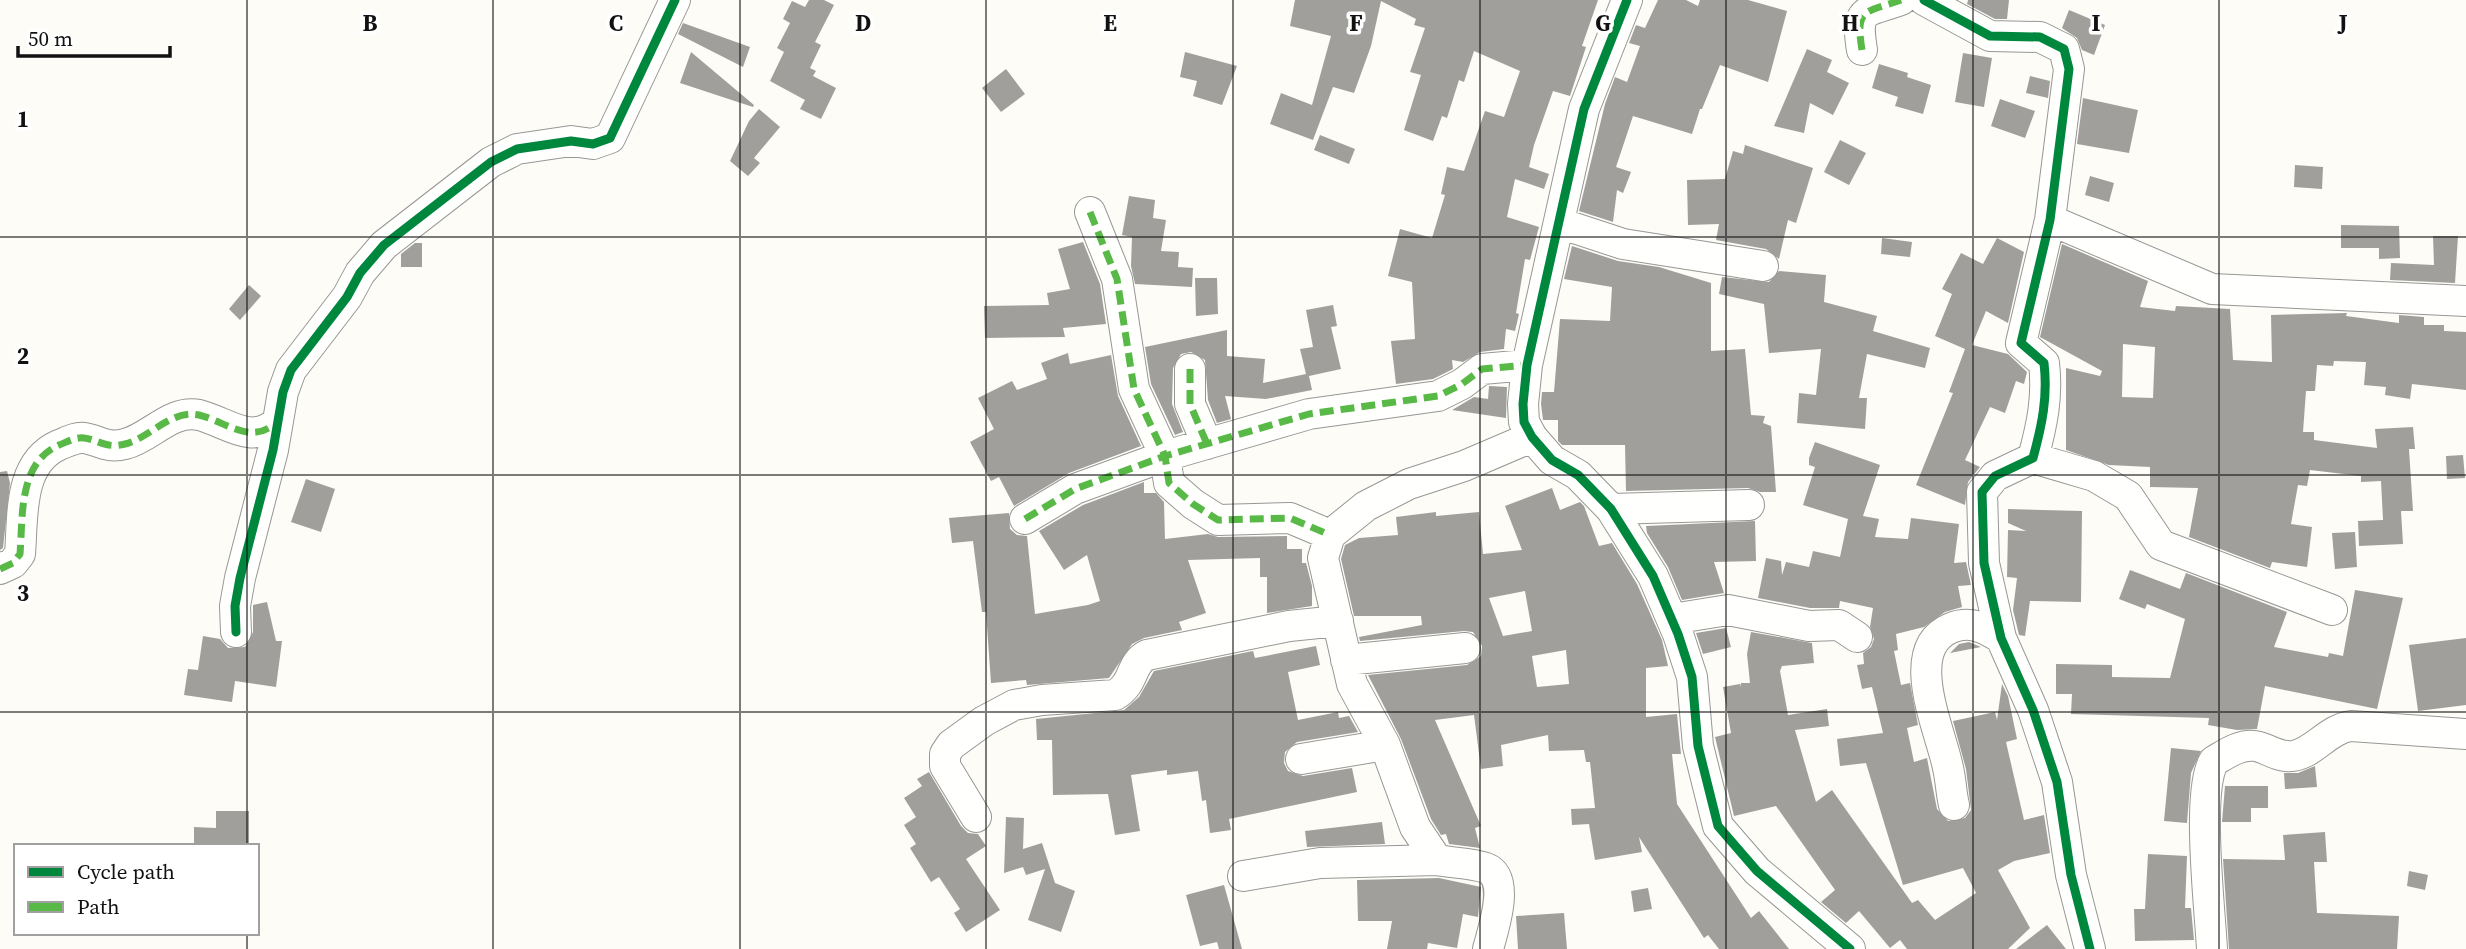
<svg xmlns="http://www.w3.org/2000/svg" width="2466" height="949" font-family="'Source Serif 4',serif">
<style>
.building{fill:#a19f9c;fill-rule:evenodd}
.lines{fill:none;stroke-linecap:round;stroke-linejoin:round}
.minor-casing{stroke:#979795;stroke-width:32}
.minor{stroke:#fffffe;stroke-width:30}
.quiet{stroke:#58b947;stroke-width:7;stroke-dasharray:14 7;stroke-linecap:butt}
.cycleway-casing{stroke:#fff;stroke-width:13}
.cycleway{stroke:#00873e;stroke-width:9}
.grid{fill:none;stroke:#111;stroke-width:2;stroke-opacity:0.55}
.grid-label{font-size:23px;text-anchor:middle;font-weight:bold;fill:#111;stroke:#fff;stroke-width:7;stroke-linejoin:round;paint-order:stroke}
</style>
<rect width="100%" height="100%" fill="#fdfcf7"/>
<path class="building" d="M 809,0 L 824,0 L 834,5 L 815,42 L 821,45 L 810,68 L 816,71 L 813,76 L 836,88 L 821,119 L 800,109 L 805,100 L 770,81 L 784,52 L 777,48 L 790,23 L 783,19 L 792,1 L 805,7 Z
M 1295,0 L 1598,0 L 1582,46 L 1586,47 L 1570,96 L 1553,91 L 1534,145 L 1529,167 L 1549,174 L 1544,189 L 1515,179 L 1507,217 L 1539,227 L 1530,260 L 1525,259 L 1516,313 L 1519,314 L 1515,331 L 1506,329 L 1504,349 L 1480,352 L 1463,362 L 1452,360 L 1453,369 L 1433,379 L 1396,384 L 1391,341 L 1415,339 L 1412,282 L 1388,276 L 1400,229 L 1432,238 L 1445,195 L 1441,194 L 1447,167 L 1464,171 L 1485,111 L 1504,117 L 1520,71 L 1474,51 L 1464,82 L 1459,80 L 1447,118 L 1442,116 L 1433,141 L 1404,130 L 1421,75 L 1410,72 L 1425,28 L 1414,25 L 1416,19 L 1381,1 L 1371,46 L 1354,93 L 1333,87 L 1313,140 L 1270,124 L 1281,93 L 1312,105 L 1331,36 L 1290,26 Z
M 1658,0 L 1686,0 L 1698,6 L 1700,0 L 1748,0 L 1787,11 L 1768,82 L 1720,65 L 1702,109 L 1700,109 L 1692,134 L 1633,116 L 1616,167 L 1631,172 L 1623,193 L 1617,190 L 1613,222 L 1579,211 L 1605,104 L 1615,77 L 1627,82 L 1640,46 L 1629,43 L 1636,25 L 1645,28 Z
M 1968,0 L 2009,0 L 2007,19 L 1995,19 L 1967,4 Z
M 2069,10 L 2105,25 L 2094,55 L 2082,50 L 2077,38 L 2062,28 Z
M 683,23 L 750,47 L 743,67 L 678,34 Z
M 1807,49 L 1832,60 L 1827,72 L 1849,83 L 1833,115 L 1810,103 L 1804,133 L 1774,126 Z
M 691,52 L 754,105 L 753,107 L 680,83 Z
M 1185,52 L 1237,66 L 1222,105 L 1193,96 L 1197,81 L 1180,77 Z
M 1963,53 L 1992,58 L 1984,107 L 1955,102 Z
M 1879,64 L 1908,73 L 1907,77 L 1931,85 L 1923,114 L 1895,106 L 1898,97 L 1872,88 Z
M 1006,69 L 1025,94 L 1001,112 L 982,88 Z
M 2030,76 L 2050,81 L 2048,98 L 2026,93 Z
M 2083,98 L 2138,110 L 2129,153 L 2077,144 Z
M 2000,99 L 2035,111 L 2025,138 L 1991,126 Z
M 759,109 L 780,127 L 754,158 L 760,163 L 748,176 L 730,161 L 749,121 Z
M 1320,135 L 1355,149 L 1349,164 L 1314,150 Z
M 1840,140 L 1866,153 L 1849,185 L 1824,172 Z
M 1745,145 L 1813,168 L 1796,223 L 1788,220 L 1779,259 L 1766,249 L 1716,240 L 1719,224 L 1688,225 L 1687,180 L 1725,179 L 1733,151 L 1743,154 Z
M 2295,165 L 2323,167 L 2322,189 L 2294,187 Z
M 2090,176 L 2114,183 L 2109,202 L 2085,195 Z
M 1129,196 L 1155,200 L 1153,218 L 1166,220 L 1161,251 L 1179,252 L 1178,267 L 1193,268 L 1192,287 L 1135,284 L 1131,266 L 1132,237 L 1122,235 Z
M 2341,225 L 2399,226 L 2400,258 L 2379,259 L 2379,248 L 2341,248 Z
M 2433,236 L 2458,236 L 2455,283 L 2390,280 L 2391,263 L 2434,265 Z
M 1882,238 L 1912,242 L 1910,257 L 1881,254 Z
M 1997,238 L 2024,252 L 2008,323 L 1986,311 L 1972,345 L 2008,354 L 2027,372 L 2024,384 L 2016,381 L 2005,413 L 1990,407 L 1965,460 L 1980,467 L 1968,482 L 1965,505 L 1916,485 L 1953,393 L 1949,392 L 1965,349 L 1935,336 L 1952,294 L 1942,289 L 1961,253 L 1983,264 Z
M 1083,242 L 1100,284 L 1106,324 L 1063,328 L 1065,337 L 985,338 L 984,306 L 1049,305 L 1047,293 L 1070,289 L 1058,249 Z
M 415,243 L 422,243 L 422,267 L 401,267 L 401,254 Z
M 2062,244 L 2148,281 L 2140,307 L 2175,311 L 2176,306 L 2230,309 L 2233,360 L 2272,362 L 2271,315 L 2347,313 L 2346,316 L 2399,323 L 2399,315 L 2424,317 L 2424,325 L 2444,325 L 2444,331 L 2466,332 L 2466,390 L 2412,384 L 2410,399 L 2385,395 L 2386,387 L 2364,385 L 2366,362 L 2334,361 L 2333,366 L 2317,365 L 2315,391 L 2306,391 L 2303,432 L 2314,432 L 2314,440 L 2377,448 L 2375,429 L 2413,427 L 2415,449 L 2409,449 L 2413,511 L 2401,511 L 2403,544 L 2359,546 L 2358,521 L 2383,520 L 2381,481 L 2361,482 L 2361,476 L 2310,470 L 2307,486 L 2298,485 L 2291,524 L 2312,527 L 2307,567 L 2272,562 L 2270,568 L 2189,537 L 2198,488 L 2150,487 L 2150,467 L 2109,465 L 2066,450 L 2066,368 L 2100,376 L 2102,371 L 2040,337 ZM 2123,344 L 2155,347 L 2153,398 L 2122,397 Z
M 1572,246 L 1618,261 L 1659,267 L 1711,283 L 1711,351 L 1745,349 L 1751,415 L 1765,416 L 1763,423 L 1771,426 L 1776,492 L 1760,492 L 1748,488 L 1626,491 L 1625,445 L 1562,445 L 1558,441 L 1558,420 L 1543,420 L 1541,404 L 1542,392 L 1554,392 L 1560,319 L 1610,321 L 1612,287 L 1564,279 Z
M 1779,271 L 1826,275 L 1824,302 L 1877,316 L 1873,331 L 1930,348 L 1925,368 L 1867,354 L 1859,398 L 1867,398 L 1865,429 L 1797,423 L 1799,393 L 1816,395 L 1821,349 L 1769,353 L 1764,304 L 1719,294 L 1722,277 L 1769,282 Z
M 1195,278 L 1217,278 L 1218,314 L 1196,316 Z
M 249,285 L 261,296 L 240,320 L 229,309 Z
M 1333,305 L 1337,326 L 1331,327 L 1341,369 L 1309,376 L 1312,390 L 1266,399 L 1225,396 L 1231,419 L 1217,423 L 1208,400 L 1205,360 L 1191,352 L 1181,354 L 1173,368 L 1172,404 L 1183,432 L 1175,435 L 1151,384 L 1145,347 L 1227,330 L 1227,356 L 1265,359 L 1263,383 L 1306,374 L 1300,349 L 1313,347 L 1306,310 Z
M 1068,353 L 1070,364 L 1111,355 L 1118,396 L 1141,446 L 1069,473 L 1014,506 L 999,477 L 991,481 L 970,442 L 994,429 L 978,398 L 1012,381 L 1017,390 L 1047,379 L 1041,363 Z
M 1489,386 L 1507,387 L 1506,418 L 1452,410 L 1474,397 L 1488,399 Z
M 1815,442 L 1880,465 L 1863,516 L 1879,519 L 1875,537 L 1908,539 L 1911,518 L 1959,524 L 1954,563 L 1966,562 L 1971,585 L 1958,586 L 1962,607 L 1945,612 L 1924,627 L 1896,634 L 1898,650 L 1894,651 L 1901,685 L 1910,683 L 1918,725 L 1907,728 L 1914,762 L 1927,758 L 1937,809 L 1948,821 L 1965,818 L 1971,810 L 1966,769 L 1953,721 L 1995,712 L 1997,720 L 2002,684 L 2008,696 L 2017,739 L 2006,742 L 2024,820 L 2044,815 L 2050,853 L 2014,861 L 1998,870 L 2030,928 L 2008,949 L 1907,949 L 1900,940 L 1890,948 L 1859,911 L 1846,923 L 1821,902 L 1835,890 L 1776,806 L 1734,816 L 1715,737 L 1731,733 L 1723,687 L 1740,684 L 1740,687 L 1741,683 L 1750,683 L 1747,654 L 1751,632 L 1812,643 L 1814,663 L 1782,666 L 1780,671 L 1788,715 L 1827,709 L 1829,726 L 1795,730 L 1816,802 L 1832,790 L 1912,903 L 1918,900 L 1935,920 L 1976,893 L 1963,868 L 1903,885 L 1866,763 L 1840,766 L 1837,739 L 1883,733 L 1872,687 L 1862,689 L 1857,665 L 1864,664 L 1863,653 L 1871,647 L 1874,639 L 1870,627 L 1873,608 L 1840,601 L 1839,608 L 1810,608 L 1758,598 L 1766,558 L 1781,561 L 1782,575 L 1786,562 L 1809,567 L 1813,551 L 1840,557 L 1848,519 L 1803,505 L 1815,467 L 1809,465 L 1809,458 Z
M 2463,455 L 2465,478 L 2447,479 L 2446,456 Z
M 7,471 L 10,483 L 3,548 L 0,550 L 0,472 Z
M 306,479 L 335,489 L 321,532 L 291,522 Z
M 1144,482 L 1144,493 L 1156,493 L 1164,502 L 1165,539 L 1208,534 L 1218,537 L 1287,536 L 1287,549 L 1302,549 L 1302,563 L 1306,563 L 1312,586 L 1312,606 L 1267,613 L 1267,577 L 1260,577 L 1260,558 L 1188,560 L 1206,613 L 1179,622 L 1182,630 L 1144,638 L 1132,644 L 1109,678 L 1027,685 L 1026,680 L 991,683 L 986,612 L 982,612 L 973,541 L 952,543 L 949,518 L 1009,513 L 1010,529 L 1017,535 L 1027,536 L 1035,614 L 1088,605 L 1100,601 L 1087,555 L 1064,570 L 1039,531 L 1083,505 Z
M 1552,488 L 1560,510 L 1580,502 L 1584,506 L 1599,546 L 1612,543 L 1637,584 L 1662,640 L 1668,666 L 1646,668 L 1646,717 L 1677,714 L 1681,754 L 1672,754 L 1677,804 L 1751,918 L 1759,911 L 1789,949 L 1719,949 L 1708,935 L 1704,938 L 1639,837 L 1642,852 L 1595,860 L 1589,824 L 1572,825 L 1571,809 L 1595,808 L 1590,762 L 1586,762 L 1584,750 L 1549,751 L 1548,735 L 1501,745 L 1503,766 L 1481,769 L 1474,715 L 1435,720 L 1481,826 L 1475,828 L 1480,848 L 1449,844 L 1446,834 L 1441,835 L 1431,819 L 1401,739 L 1368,675 L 1467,665 L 1481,656 L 1482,646 L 1473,632 L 1464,631 L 1360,641 L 1359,637 L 1422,625 L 1421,616 L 1354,616 L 1341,559 L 1345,545 L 1359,538 L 1398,535 L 1396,517 L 1436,512 L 1436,516 L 1479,512 L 1483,554 L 1522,550 L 1505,506 ZM 1525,591 L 1532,631 L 1503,636 L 1489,598 ZM 1566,650 L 1569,684 L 1537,687 L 1532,656 Z
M 2008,509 L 2082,511 L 2081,602 L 2030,601 L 2025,636 L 2019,635 L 2013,610 L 2017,578 L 2007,577 L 2008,530 L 2026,531 L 2008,523 Z
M 1755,521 L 1756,561 L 1714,562 L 1724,593 L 1682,600 L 1668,567 L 1647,533 L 1646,526 Z
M 2355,532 L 2357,567 L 2335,569 L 2332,533 Z
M 2130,570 L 2180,589 L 2186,573 L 2287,612 L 2274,647 L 2328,657 L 2329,653 L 2343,656 L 2355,590 L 2403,598 L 2377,709 L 2265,686 L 2257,729 L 2237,730 L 2208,725 L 2209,718 L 2071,714 L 2072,694 L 2056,694 L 2056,664 L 2112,665 L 2112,677 L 2170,678 L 2185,619 L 2147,604 L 2145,609 L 2119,599 Z
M 267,602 L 276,641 L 282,641 L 276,687 L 235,681 L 232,702 L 184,695 L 188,669 L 198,670 L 203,636 L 220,639 L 228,648 L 245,647 L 253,632 L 253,605 Z
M 1726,628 L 1731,647 L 1703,654 L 1696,633 Z
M 2466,638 L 2466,705 L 2418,711 L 2409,645 Z
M 1969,642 L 1981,647 L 1950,653 L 1959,644 Z
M 1316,646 L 1320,665 L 1288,672 L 1298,720 L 1338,712 L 1339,718 L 1349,716 L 1358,732 L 1297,742 L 1285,752 L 1284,763 L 1288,771 L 1303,776 L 1352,768 L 1357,792 L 1229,819 L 1231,830 L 1210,833 L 1206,800 L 1202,801 L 1198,771 L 1167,775 L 1167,770 L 1131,775 L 1140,831 L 1115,835 L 1108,794 L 1053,795 L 1052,740 L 1037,740 L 1036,719 L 1124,710 L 1139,697 L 1154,671 L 1253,651 L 1255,658 Z
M 2171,748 L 2201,751 L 2191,773 L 2187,823 L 2164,821 Z
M 2315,766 L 2317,787 L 2285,789 L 2284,773 L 2298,773 Z
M 929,772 L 961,826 L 968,833 L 978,834 L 986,846 L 966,859 L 1000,910 L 966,932 L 954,913 L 960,909 L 939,877 L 931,882 L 910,848 L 916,844 L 904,825 L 916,817 L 904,798 L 922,786 L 917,779 Z
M 2225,786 L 2268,786 L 2268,808 L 2251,808 L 2251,822 L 2222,822 Z
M 216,811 L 249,811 L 249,846 L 194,846 L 194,827 L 216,828 Z
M 1006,817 L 1024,818 L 1023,849 L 1042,843 L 1055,883 L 1075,891 L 1061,932 L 1028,920 L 1045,869 L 1026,875 L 1023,867 L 1004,873 Z
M 1382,822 L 1385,844 L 1307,847 L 1305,831 Z
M 2325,832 L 2327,862 L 2314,862 L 2317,913 L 2399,916 L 2397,949 L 2229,949 L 2223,859 L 2285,860 L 2283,835 Z
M 2148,854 L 2187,856 L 2185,908 L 2191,908 L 2194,940 L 2135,941 L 2134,909 L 2145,909 Z
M 2409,871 L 2428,875 L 2425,890 L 2407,886 Z
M 1439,878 L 1481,887 L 1478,917 L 1463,914 L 1457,948 L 1428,943 L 1427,949 L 1387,949 L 1392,921 L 1358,921 L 1357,880 Z
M 1224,885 L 1242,949 L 1219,949 L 1217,942 L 1200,946 L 1186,895 Z
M 1648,888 L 1652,909 L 1634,912 L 1631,891 Z
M 1564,913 L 1567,949 L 1518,949 L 1516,916 Z
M 2047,925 L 2066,949 L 2016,949 Z"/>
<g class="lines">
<g class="minor-casing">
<path id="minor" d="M 1627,0 L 1584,109 L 1527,365 L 1523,404 L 1524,422 L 1532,437 L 1552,460 L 1578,475 L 1611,509 L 1653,576 L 1678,634 L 1692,677 L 1698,746 L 1718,826 L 1757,871 L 1850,949
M 1924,0 L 1990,36 L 2040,37 L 2064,49 L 2069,69 L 2050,220 L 2021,343 L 2044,363 C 2048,397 2042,425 2033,458 L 1995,476 L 1982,492 L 1984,563 L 2001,638 L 2033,710 L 2057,782 L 2071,875 L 2090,949
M 1862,50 C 1855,7 1865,13 1901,0
M 1090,212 L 1117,279 L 1134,389 L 1165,456 L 1169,483 L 1193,504 L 1218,520 L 1290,518 L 1330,535
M 2050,220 L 2212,289 L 2466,301
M 1559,223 L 1623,244 L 1763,266
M 1190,369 L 1190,404 L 1207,444
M 2033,458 L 2094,476 L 2128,496 L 2161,545 L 2332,610
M 1611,509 L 1749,505
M 1025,519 L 1075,489 L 1165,456 L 1309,414 L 1438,396 L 1462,384 L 1482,369 L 1527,365
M 0,569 L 13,563 L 20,554 C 23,517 18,463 59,445 C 67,442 75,437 84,438 C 99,440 106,449 125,444 C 150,438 171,409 199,415 C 227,422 251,446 277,422
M 1672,619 L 1728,610 L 1809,626 L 1839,625 L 1857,637
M 236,632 L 235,606 L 240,578 L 273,450 L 283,392 L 291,370 L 347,297 L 360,273 L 384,245 L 491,162 L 517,149 L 571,141 L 593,144 L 610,138 L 675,0
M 1346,660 L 1465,648
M 1301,759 L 1385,745
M 1954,805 C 1951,793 1951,780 1948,768 C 1941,731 1901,649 1951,628 C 1970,620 1985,628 2001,638
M 976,817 L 945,766 L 945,754 L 951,745 L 984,721 L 1014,705 L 1042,700 L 1115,695 C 1135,684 1130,663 1147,655 L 1289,626 L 1338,621
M 1243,876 L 1320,863 L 1437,860
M 1488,949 C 1493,930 1511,878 1486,868 C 1472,863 1452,863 1437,860 L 1415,827 L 1385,745 L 1352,684 L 1323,558 L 1330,535 L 1366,506 L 1409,484 L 1464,466 L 1532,437
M 2212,949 C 2210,910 2196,790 2214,761 C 2226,754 2240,744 2255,746 C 2268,748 2278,758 2293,756 C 2314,753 2328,729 2351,726 L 2466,734"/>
</g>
<use href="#minor" class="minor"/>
<path class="quiet" d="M 1862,50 C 1855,7 1865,13 1901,0
M 1090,212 L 1117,279 L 1134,389 L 1165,456 L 1169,483 L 1193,504 L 1218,520 L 1290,518 L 1330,535
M 1190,369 L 1190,404 L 1207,444
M 1025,519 L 1075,489 L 1165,456 L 1309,414 L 1438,396 L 1462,384 L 1482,369 L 1527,365
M 0,569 L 13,563 L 20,554 C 23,517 18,463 59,445 C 67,442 75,437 84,438 C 99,440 106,449 125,444 C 150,438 171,409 199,415 C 227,422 251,446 277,422"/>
<g class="cycleway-casing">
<path id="cycleway" d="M 1627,0 L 1584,109 L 1527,365 L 1523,404 L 1524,422 L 1532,437 L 1552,460 L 1578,475 L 1611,509 L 1653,576 L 1678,634 L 1692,677 L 1698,746 L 1718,826 L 1757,871 L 1850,949
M 1924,0 L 1990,36 L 2040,37 L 2064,49 L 2069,69 L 2050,220 L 2021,343 L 2044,363 C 2048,397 2042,425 2033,458 L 1995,476 L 1982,492 L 1984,563 L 2001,638 L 2033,710 L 2057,782 L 2071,875 L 2090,949
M 236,632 L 235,606 L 240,578 L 273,450 L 283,392 L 291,370 L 347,297 L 360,273 L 384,245 L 491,162 L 517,149 L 571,141 L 593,144 L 610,138 L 675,0"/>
</g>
<use href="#cycleway" class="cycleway"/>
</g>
<path class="grid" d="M 247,0 L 247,846M 493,0 L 493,949M 740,0 L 740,949M 986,0 L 986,949M 1233,0 L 1233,949M 1480,0 L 1480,949M 1726,0 L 1726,949M 1973,0 L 1973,949M 2219,0 L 2219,949M 0,237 L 2466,237M 0,475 L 2466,475M 0,712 L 2466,712M 247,933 L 247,949"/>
<g class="grid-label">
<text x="370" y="31">B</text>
<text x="616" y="31">C</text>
<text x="863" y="31">D</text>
<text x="1110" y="31">E</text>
<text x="1356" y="31">F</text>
<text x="1603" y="31">G</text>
<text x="1850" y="31">H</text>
<text x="2096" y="31">I</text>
<text x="2343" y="31">J</text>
<text x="23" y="127">1</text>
<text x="23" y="364">2</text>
<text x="23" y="601">3</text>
</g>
<rect x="14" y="844" width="245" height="91" fill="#ffffff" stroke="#a0a0a0" stroke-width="2"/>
<rect x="28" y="867" width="35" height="10" fill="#00873e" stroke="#a0a0a0" stroke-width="2"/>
<text x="77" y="879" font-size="21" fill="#111111">Cycle path</text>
<rect x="28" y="902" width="35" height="10" fill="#58b947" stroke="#a0a0a0" stroke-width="2"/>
<text x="77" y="914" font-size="21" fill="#111111">Path</text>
<path d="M18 46v10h152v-10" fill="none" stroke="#111111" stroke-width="3.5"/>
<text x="28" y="46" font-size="21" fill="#111111" stroke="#ffffff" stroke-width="5" paint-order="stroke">50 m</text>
</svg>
